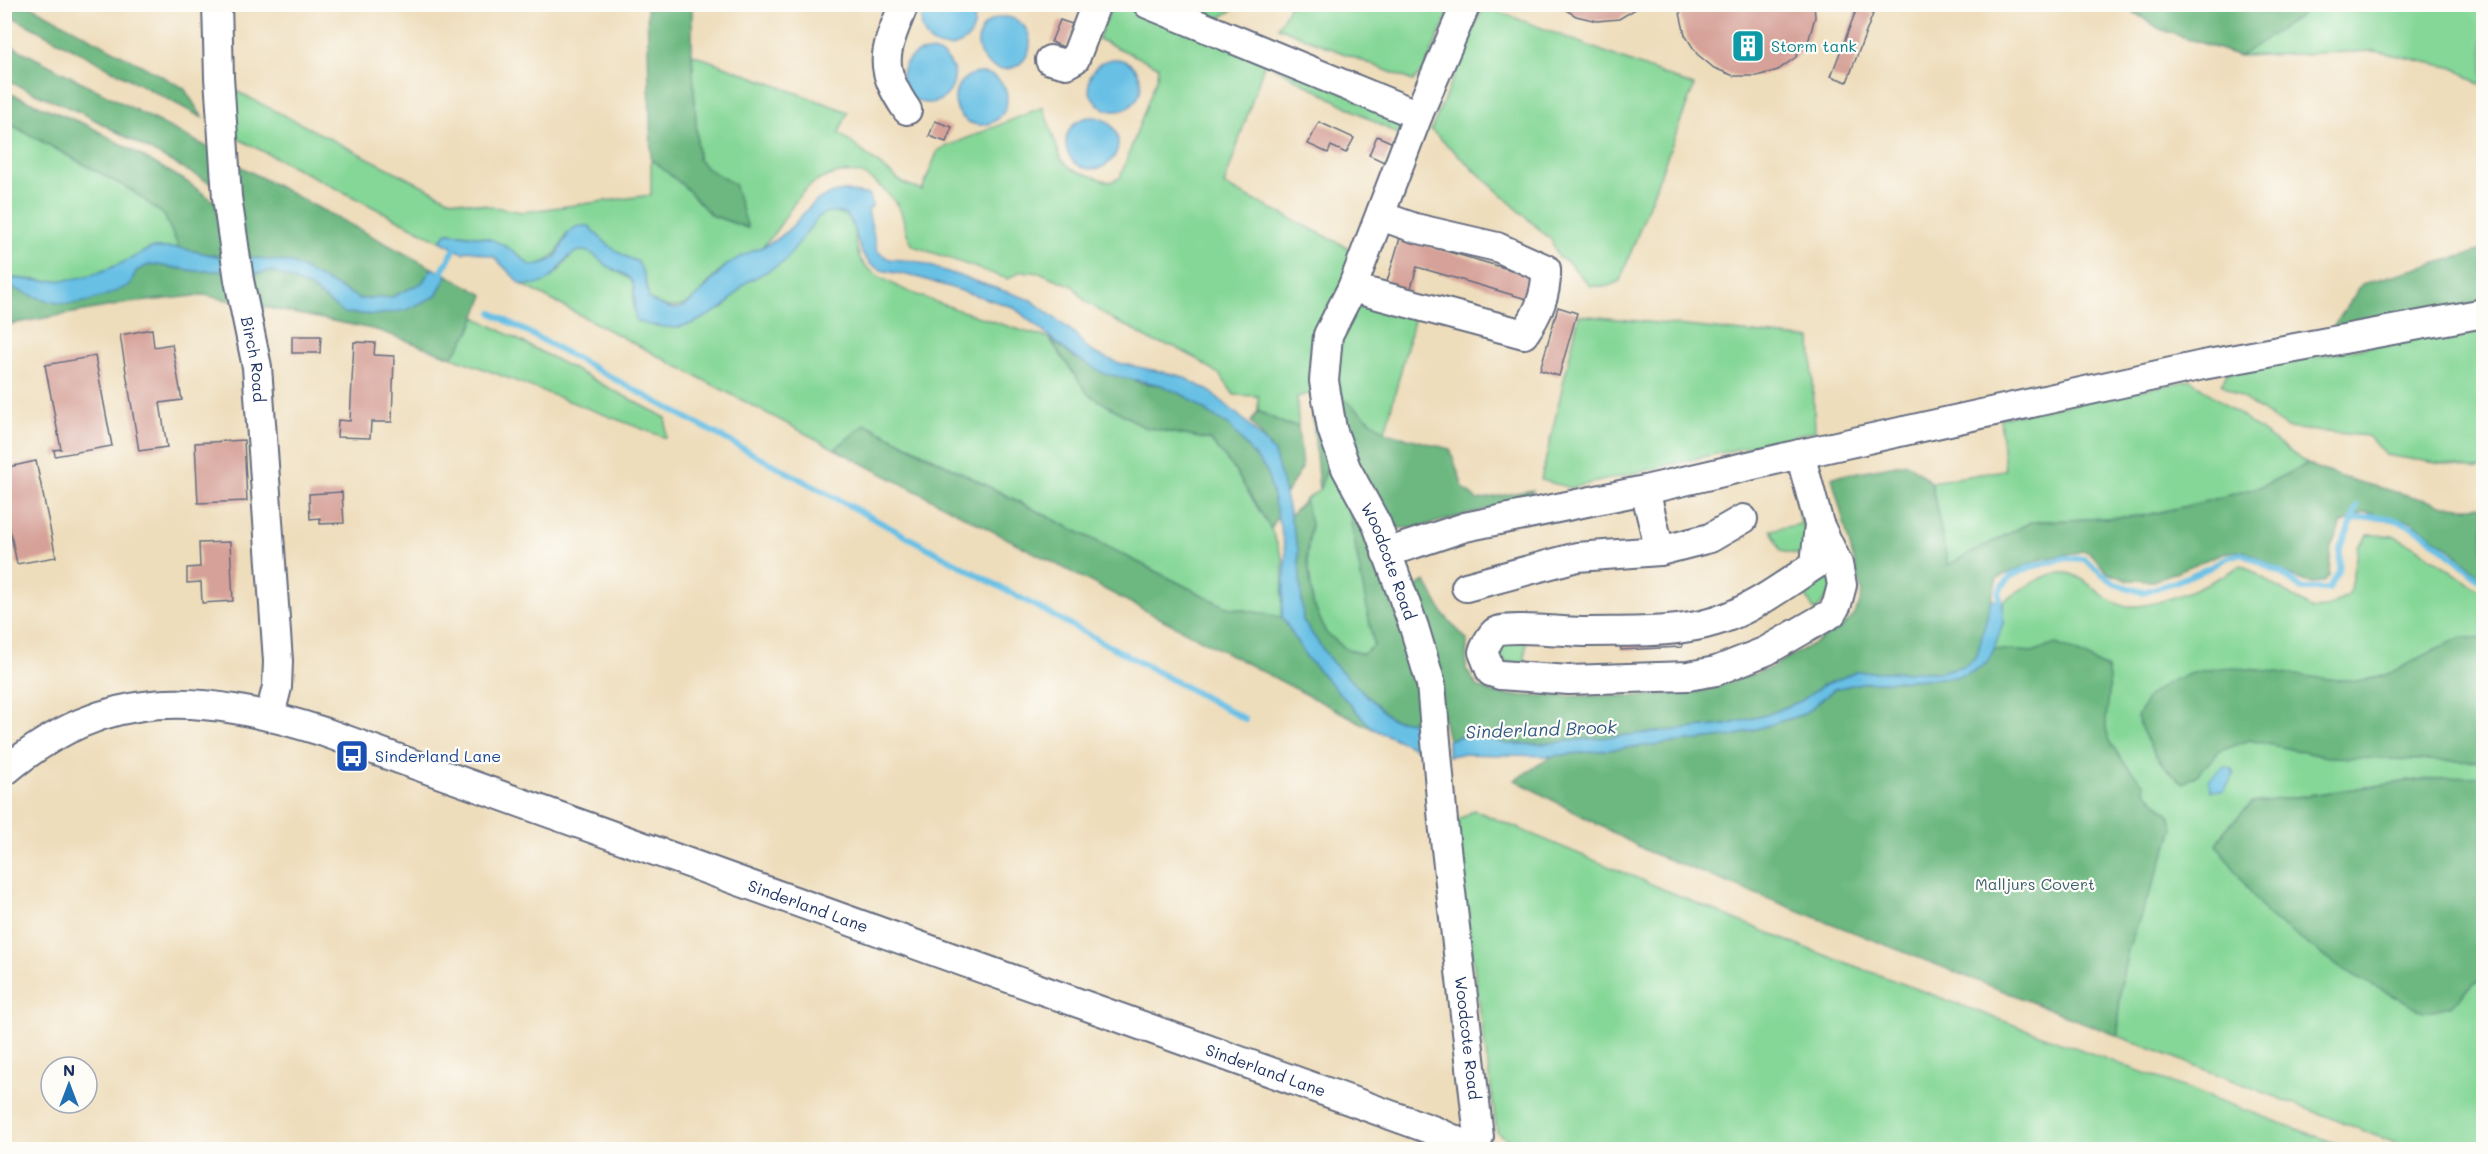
<svg xmlns="http://www.w3.org/2000/svg" width="2488" height="1154" font-family="Mali,sans-serif">
<style>
.green{fill:#85d797;stroke:#50837a;stroke-width:1.5}
.forest{fill:#6cb880;stroke:#44746f;stroke-width:1.5}
.water{fill:#68c0e5;stroke:#4278a2;stroke-width:1.5}
.lines{fill:none;stroke-linecap:round;stroke-linejoin:round}
.stream{stroke:#68c0e5;stroke-width:6}
.building{fill:#d6a198}
.minor-casing{stroke:#656c7f;stroke-width:32}
.minor{stroke:#fff;stroke-width:28}
.labels{text-anchor:middle;stroke-width:4.5;stroke-linejoin:round;paint-order:stroke}
.culture-label{font-size:16px;fill:#0d838f;stroke:#fdfcf7;text-anchor:start}
.street-label{font-size:16px;fill:#1b2f5e;stroke:#fdfcf7}
.transit-label{font-size:16px;fill:#164399;stroke:#fdfcf7;text-anchor:start}
.park-label{font-size:16px;fill:#3b616f;stroke:#fdfcf7}
.water-label{font-size:18px;font-style:italic;fill:#325a86;stroke:#fdfcf7}
</style>
<rect width="100%" height="100%" fill="#fdfcf7"/>
<filter id="ink" filterUnits="userSpaceOnUse"><feTurbulence type="fractalNoise" baseFrequency=".0167" numOctaves="2"/><feDisplacementMap in="SourceGraphic" scale="12" xChannelSelector="R" yChannelSelector="G"/><feConvolveMatrix kernelMatrix="1 2 1 2 8 2 1 2 1" color-interpolation-filters="sRGB"/></filter>
<filter id="wash" filterUnits="userSpaceOnUse"><feTurbulence type="fractalNoise" baseFrequency=".008" numOctaves="4" result="noise"/><feDisplacementMap in="SourceGraphic" scale="24" xChannelSelector="R" yChannelSelector="G"/><feGaussianBlur stdDeviation="1.35" result="paint"/><feColorMatrix in="noise" values="0 0 0 0 0 0 0 0 0 0 0 0 0 0 0 0 0 1.4 0 .05"/><feComposite in="paint" operator="in"/></filter>
<g filter="url(#wash)">
<rect width="100%" height="100%" fill="#edb"/>
<path class="green" d="M 1118,4 L 1355,97 L 1396,122 L 1400,128 L 1399,135 L 1265,62 L 1224,185 L 1355,251 L 1319,391 L 1297,397 L 1298,426 L 1285,424 L 1258,411 L 1258,396 L 1234,395 L 1221,376 L 1197,359 L 1175,347 L 1151,341 L 1131,328 L 1115,321 L 1085,301 L 1073,286 L 1041,273 L 1021,271 L 1008,279 L 913,246 C 904,232 905,219 899,208 C 892,196 878,183 866,176 C 860,172 847,172 839,173 C 794,183 793,214 766,243 C 758,253 741,257 730,263 C 700,282 692,325 649,299 L 644,275 L 638,262 C 618,255 603,242 589,226 L 567,233 C 559,251 553,263 531,266 C 503,239 484,235 447,233 L 440,241 L 227,133 L 234,90 L 449,199 L 522,212 L 651,195 L 651,159 L 685,187 L 711,215 L 747,228 L 733,185 L 708,169 L 698,159 L 692,54 L 848,112 L 839,133 L 903,183 L 922,190 L 938,150 L 1043,107 L 1061,159 L 1071,169 L 1109,182 L 1120,178 L 1157,77 L 1158,66 L 1098,39 L 1113,5 Z
M 1170,5 L 1241,5 L 1215,21 Z
M 1290,5 L 1452,5 L 1424,70 L 1413,81 L 1278,27 Z
M 2123,5 L 2483,5 L 2483,87 L 2454,68 L 2375,51 L 2240,56 L 2160,29 Z
M 1484,6 L 1694,86 L 1620,281 L 1609,286 L 1590,286 L 1567,261 L 1559,258 L 1551,240 L 1431,130 Z
M 4,121 L 131,190 L 164,215 L 179,248 L 151,248 L 127,262 L 92,276 L 58,282 L 5,277 Z
M 827,212 C 870,211 843,250 870,270 C 894,288 925,298 953,308 C 985,319 1016,330 1049,338 L 1088,394 L 1144,427 L 1210,440 L 1232,466 L 1271,529 L 1283,559 L 1282,617 L 1226,607 L 866,424 L 835,449 L 521,284 C 534,285 545,280 556,273 C 567,265 571,245 589,252 C 597,255 604,265 612,269 C 638,282 634,279 633,309 L 649,325 L 675,328 L 694,323 L 724,307 L 745,283 L 784,262 L 818,217 Z
M 1359,303 L 1415,316 L 1385,432 L 1334,391 L 1332,357 Z
M 1579,315 L 1811,339 L 1815,431 L 1571,488 L 1541,480 Z
M 475,317 L 666,418 L 666,438 L 452,357 L 470,331 Z
M 2483,325 L 2483,468 L 2476,469 L 2385,455 L 2368,436 L 2287,428 L 2222,384 L 2227,373 Z
M 2191,380 L 2307,464 L 2260,487 L 2192,505 L 2142,516 L 2031,522 L 1948,565 L 1931,482 L 2005,470 L 2000,418 Z
M 1336,461 L 1350,508 L 1351,523 L 1374,646 L 1363,654 L 1346,649 L 1326,633 L 1313,603 L 1307,555 L 1311,524 L 1305,500 L 1319,490 L 1326,472 Z
M 1796,495 L 1802,502 L 1810,557 L 1781,551 L 1771,530 L 1801,524 Z
M 2368,535 L 2395,536 L 2419,549 L 2483,593 L 2483,1149 L 2411,1149 L 2118,1036 L 2120,990 L 2128,949 L 2174,829 L 1974,762 L 1834,689 L 2003,623 L 2003,601 C 2020,591 2045,571 2066,573 C 2077,574 2089,584 2097,591 C 2105,597 2116,605 2126,606 C 2157,609 2216,581 2242,565 L 2312,609 L 2326,608 L 2349,594 L 2358,547 Z
M 1828,567 L 1833,590 L 1815,612 L 1799,583 Z
M 1526,635 L 1525,667 L 1503,661 L 1500,650 L 1503,641 Z
M 1474,810 L 1792,943 L 2351,1149 L 1520,1149 L 1497,1132 L 1454,823 Z"/>
<path class="forest" d="M 4,5 L 29,5 L 184,88 L 203,118 L 5,13 Z
M 647,5 L 692,5 L 692,54 L 698,159 L 708,169 L 734,184 L 748,228 L 711,215 L 685,187 L 651,159 Z
M 2123,5 L 2308,5 L 2300,16 L 2240,56 L 2160,29 Z
M 4,42 L 215,151 L 215,176 L 210,183 L 86,115 L 5,80 Z
M 4,91 L 89,126 L 184,180 L 215,202 L 226,258 L 179,248 L 164,215 L 131,190 L 5,121 Z
M 232,162 L 432,268 L 422,283 L 392,297 L 360,299 L 292,263 L 240,256 Z
M 2483,250 L 2483,305 L 2328,335 L 2362,284 Z
M 151,264 L 196,271 L 227,271 L 232,301 L 204,295 L 129,303 L 5,325 L 5,285 L 58,303 Z
M 272,271 L 309,287 L 344,313 L 376,315 L 436,296 L 447,275 L 484,295 L 470,331 L 452,357 L 377,330 L 249,304 L 242,275 Z
M 1049,338 L 1074,357 L 1141,383 L 1161,385 L 1187,397 L 1213,416 L 1229,425 L 1267,471 L 1278,516 L 1271,529 L 1232,466 L 1210,440 L 1144,427 L 1088,394 Z
M 1334,391 L 1385,432 L 1450,449 L 1463,487 L 1477,500 L 1533,490 L 1528,499 L 1415,528 L 1398,528 L 1386,523 L 1357,474 Z
M 1323,407 L 1412,660 L 1419,699 L 1420,723 L 1391,719 L 1331,661 L 1303,621 L 1298,549 L 1290,516 L 1305,500 L 1311,524 L 1307,555 L 1313,603 L 1326,633 L 1346,649 L 1363,654 L 1374,646 L 1351,523 L 1350,508 L 1336,461 L 1326,472 L 1319,490 L 1313,415 L 1314,410 Z
M 1258,411 L 1285,424 L 1298,426 L 1302,468 L 1285,495 L 1273,451 L 1251,422 Z
M 865,424 L 1226,607 L 1282,617 L 1307,658 L 1373,729 L 835,449 Z
M 1907,463 L 1931,482 L 1948,565 L 2031,522 L 2142,516 L 2192,505 L 2260,487 L 2307,464 C 2336,477 2366,484 2396,492 C 2425,499 2453,511 2483,506 L 2483,579 L 2452,550 L 2411,521 L 2365,512 L 2341,524 L 2331,547 L 2329,575 L 2324,582 L 2310,583 L 2293,577 L 2244,550 L 2223,553 L 2153,581 L 2128,580 L 2108,573 L 2089,552 L 2083,551 L 2038,560 L 1997,578 L 1977,656 L 1964,666 L 1939,672 L 1856,672 L 1822,686 L 1801,701 L 1766,715 L 1726,725 L 1540,744 L 1505,744 L 1473,733 L 1448,740 L 1414,588 L 1425,581 L 1444,615 L 1467,640 L 1466,669 L 1478,687 L 1497,694 L 1518,696 L 1640,696 L 1705,691 L 1768,669 L 1838,630 L 1851,619 L 1859,606 L 1862,592 L 1832,477 Z
M 2462,637 L 2483,639 L 2483,762 L 2327,757 L 2249,740 L 2220,751 L 2197,775 L 2184,783 C 2160,768 2146,743 2137,717 C 2141,710 2145,699 2151,694 C 2214,644 2290,683 2361,680 C 2386,679 2407,664 2429,653 C 2439,647 2451,642 2462,637 Z
M 2056,644 L 2085,656 L 2107,669 C 2113,691 2106,704 2106,725 C 2106,745 2131,771 2144,784 L 2145,791 L 2169,814 L 2174,829 L 2128,949 L 2120,990 L 2118,1036 L 1649,852 L 1515,780 L 1552,756 L 1734,736 L 1804,714 L 1834,689 L 1861,683 L 1956,677 L 1987,663 L 1994,649 L 2032,652 Z
M 2483,776 L 2483,980 L 2474,983 L 2451,1006 L 2423,1012 L 2339,967 L 2267,915 L 2217,845 L 2225,830 L 2252,803 L 2417,780 Z"/>
<path class="water" d="M 927,5 L 969,5 C 993,43 931,66 922,27 C 920,18 923,11 927,5 Z
M978 43a26 26 0 1 1 52 0a26 26 0 1 1-52 0Z
M902 77a26 26 0 1 1 52 0a26 26 0 1 1-52 0Z
M1089 85a26 26 0 1 1 52 0a26 26 0 1 1-52 0Z
M955 99a26 26 0 1 1 52 0a26 26 0 1 1-52 0Z
M1066 143a26 26 0 1 1 52 0a26 26 0 1 1-52 0Z
M 845,191 L 870,195 L 872,206 L 868,210 L 877,251 L 889,259 L 915,261 L 1031,300 L 1074,333 L 1084,345 L 1096,354 L 1119,363 L 1181,376 L 1211,392 L 1245,421 L 1273,451 L 1278,466 L 1298,549 L 1303,621 L 1331,661 L 1391,719 L 1420,723 L 1420,750 L 1373,729 L 1307,658 L 1282,617 L 1286,552 L 1267,471 L 1229,425 L 1213,416 L 1187,397 L 1161,385 L 1105,374 L 1074,357 L 1013,307 L 917,277 L 881,270 L 870,264 L 862,253 L 852,222 L 845,214 L 837,212 L 827,212 L 818,217 L 784,262 L 745,283 L 724,307 L 694,323 L 675,328 L 649,325 L 636,321 C 633,309 637,295 633,284 C 629,273 619,273 611,268 C 603,264 596,254 588,252 C 568,246 561,271 548,280 C 541,285 530,285 521,284 L 494,257 L 469,250 L 463,253 L 440,241 L 447,233 C 487,236 501,238 531,266 C 539,264 548,263 554,258 C 568,244 562,224 589,226 C 603,242 618,255 638,262 L 644,275 L 649,299 C 656,303 666,309 675,309 C 691,309 714,276 727,265 C 741,254 761,249 776,240 C 804,222 807,194 845,191 Z
M 151,248 L 179,248 L 226,258 L 227,271 L 196,271 L 151,264 L 136,271 L 130,285 C 108,295 82,307 58,303 C 40,300 21,291 5,285 L 5,277 C 65,287 98,278 151,248 Z
M 240,256 L 292,263 L 360,299 L 392,297 L 422,283 L 432,268 L 447,275 L 436,296 L 406,310 L 376,315 L 344,313 L 309,287 L 272,271 L 242,275 Z
M 1991,600 L 2003,601 L 2003,623 L 1994,649 L 1987,663 L 1972,672 L 1956,677 L 1861,683 L 1834,689 L 1804,714 L 1734,736 L 1552,756 L 1460,754 L 1448,756 L 1448,740 L 1473,733 L 1505,744 L 1540,744 L 1726,725 L 1766,715 L 1801,701 L 1822,686 L 1856,672 L 1939,672 L 1964,666 L 1977,656 Z
M 2224,767 L 2232,769 L 2234,775 L 2224,791 L 2211,791 L 2209,780 Z"/>
<g class="lines">
<path class="stream" d="M 438,278 L 458,243
M 492,313 L 1245,719
M 2352,521 L 2357,506
M 1999,607 L 1999,591 L 2011,576 L 2030,567 L 2067,558 L 2084,559 L 2115,584 L 2143,592 L 2175,582 L 2209,568 L 2226,558 L 2242,553 L 2281,573 L 2302,589 L 2329,589 L 2339,571 L 2340,548 L 2352,521 C 2405,501 2446,554 2484,583"/>
</g>
<g id="blocks">
<path class="building" d="M 1556,4 L 1644,4 L 1619,19 L 1597,21 L 1576,16 Z
M 1681,4 L 1814,4 L 1815,17 L 1809,39 L 1796,57 L 1778,70 L 1757,76 L 1734,76 L 1714,68 L 1697,54 L 1685,35 L 1680,13 Z
M 1857,8 L 1873,14 L 1847,82 L 1831,76 Z
M 1060,20 L 1075,25 L 1066,48 L 1051,42 Z
M 935,121 L 952,127 L 946,142 L 929,136 Z
M 1319,122 L 1354,138 L 1346,153 L 1331,146 L 1328,153 L 1308,144 Z
M 1377,136 L 1393,143 L 1384,162 L 1369,155 Z
M 1400,238 L 1536,277 L 1530,300 L 1417,267 L 1409,295 L 1385,288 Z
M 1558,307 L 1577,313 L 1559,376 L 1540,370 Z
M 152,329 L 154,347 L 172,344 L 182,400 L 160,403 L 167,447 L 139,451 L 120,335 Z
M 292,336 L 321,336 L 320,353 L 292,353 Z
M 354,342 L 375,343 L 374,355 L 394,356 L 392,422 L 371,422 L 370,438 L 337,437 L 338,420 L 350,421 Z
M 95,356 L 112,446 L 55,456 L 54,450 L 61,449 L 45,365 Z
M 244,440 L 247,501 L 198,503 L 195,443 Z
M 36,461 L 56,557 L 17,564 L 4,501 L 4,468 Z
M 342,492 L 344,523 L 320,524 L 320,518 L 310,519 L 309,494 Z
M 230,542 L 233,601 L 202,603 L 201,582 L 187,583 L 187,568 L 200,567 L 199,543 Z
M 1681,630 L 1682,647 L 1621,650 L 1620,633 Z"/>
</g>
</g>
<g filter="url(#ink)">
<use href="#blocks" fill-opacity="0" stroke="#656c7f" stroke-width="1.5"/>
<g class="lines">
<g class="minor-casing">
<g id="minor">
<path id="s1" d="M 217,4 L 219,77 L 227,197 L 239,280 L 257,367 L 278,661 L 277,687 L 270,715"/>
<path d="M 904,4 C 885,52 876,65 907,110"/>
<path d="M 1148,4 L 1418,115"/>
<path id="s2" d="M 1466,4 L 1418,115 L 1352,288 L 1328,335 L 1324,381 L 1332,429 L 1346,468 L 1377,525 L 1414,627 L 1431,684 L 1443,822 L 1479,1137 L 1474,1148"/>
<path d="M 1050,60 L 1066,64 L 1075,59 L 1096,4"/>
<path d="M 1352,288 L 1524,334 C 1538,314 1547,294 1546,269 L 1497,247 L 1415,228 L 1381,216"/>
<path d="M 1800,454 L 2203,365 L 2484,313"/>
<path d="M 1645,490 L 1660,551"/>
<path d="M 1386,553 L 1465,527 L 1645,490 L 1800,454 L 1819,524 L 1838,564 L 1842,585 L 1837,604 L 1832,613 L 1766,651 L 1716,671 L 1688,676 L 1569,680 L 1500,675 L 1491,672 L 1483,652 C 1486,645 1489,637 1495,632 C 1504,625 1568,632 1585,632 C 1628,631 1675,634 1716,621 C 1752,610 1784,585 1815,565 L 1819,524"/>
<path d="M 1466,587 L 1577,557 L 1660,551 L 1710,538 L 1743,519"/>
<path id="s3" d="M 4,772 C 109,684 201,693 324,732 L 1435,1131 L 1477,1150"/>
</g>
</g>
<use href="#minor" class="minor"/>
</g>
</g>
<defs>
<g id="building-square" transform="scale(1.725)"><rect x="-9" y="-9" width="18" height="18" rx="4" fill="#0f9aa8" stroke="#fdfcf7"/><path d="M-4-6H4V6H1V3H-1V6H-4ZM-2.5-4.3h1.7v1.8h-1.7ZM.8-4.3h1.7v1.8H.8ZM-2.5-1h1.7V.8h-1.7ZM.8-1h1.7V.8H.8Z" fill="#fff"/></g>
<g id="bus-square" transform="scale(1.725)"><rect x="-9" y="-9" width="18" height="18" rx="4" fill="#1a4fb4" stroke="#fdfcf7"/><path d="M-5-6H5V4H4V6H2V4H-2V6H-4V4H-5ZM-3.5-4V0h7V-4ZM-3.5 1.2v1.5H-2V1.2ZM2 1.2v1.5H3.5V1.2Z" fill="#fff"/></g>
</defs>
<g fill-rule="evenodd">
<use href="#building-square" x="1748" y="46"/>
<use href="#bus-square" x="352" y="756"/>
</g>
<g class="labels">
<g class="culture-label">
<text x="1771" y="52">Storm tank</text>
</g>
<g class="street-label">
<text dy="6" stroke="none"><textPath href="#s1" startOffset="358">Birch Road</textPath></text>
<text dy="6" stroke="none"><textPath href="#s2" startOffset="598">Woodcote Road</textPath></text>
<text dy="6" stroke="none"><textPath href="#s3" startOffset="855">Sinderland Lane</textPath></text>
<text dy="6" stroke="none"><textPath href="#s2" startOffset="1084">Woodcote Road</textPath></text>
<text dy="6" stroke="none"><textPath href="#s3" startOffset="1341">Sinderland Lane</textPath></text>
</g>
<g class="transit-label">
<text x="375" y="762">Sinderland Lane</text>
</g>
<g class="park-label">
<text x="2035" y="890">Malljurs Covert</text>
</g>
<g class="water-label">
<text transform="translate(1541 730) rotate(-2)" y="6">Sinderland Brook</text>
</g>
</g>
<rect width="2488" height="1154" fill="none" stroke="#fdfcf7" stroke-width="24"/>
<g transform="translate(69 1085)"><circle r="28" fill="#fdfcf7" stroke="#a3aaba" stroke-width="1.5"/>
<path d="M0-4.5L10 22L0 15L-10 22Z" fill="#1f6fb2"/>
<text y="-9" font-size="16" font-weight="bold" text-anchor="middle" fill="#1b2f5e">N</text>
</g>
</svg>
